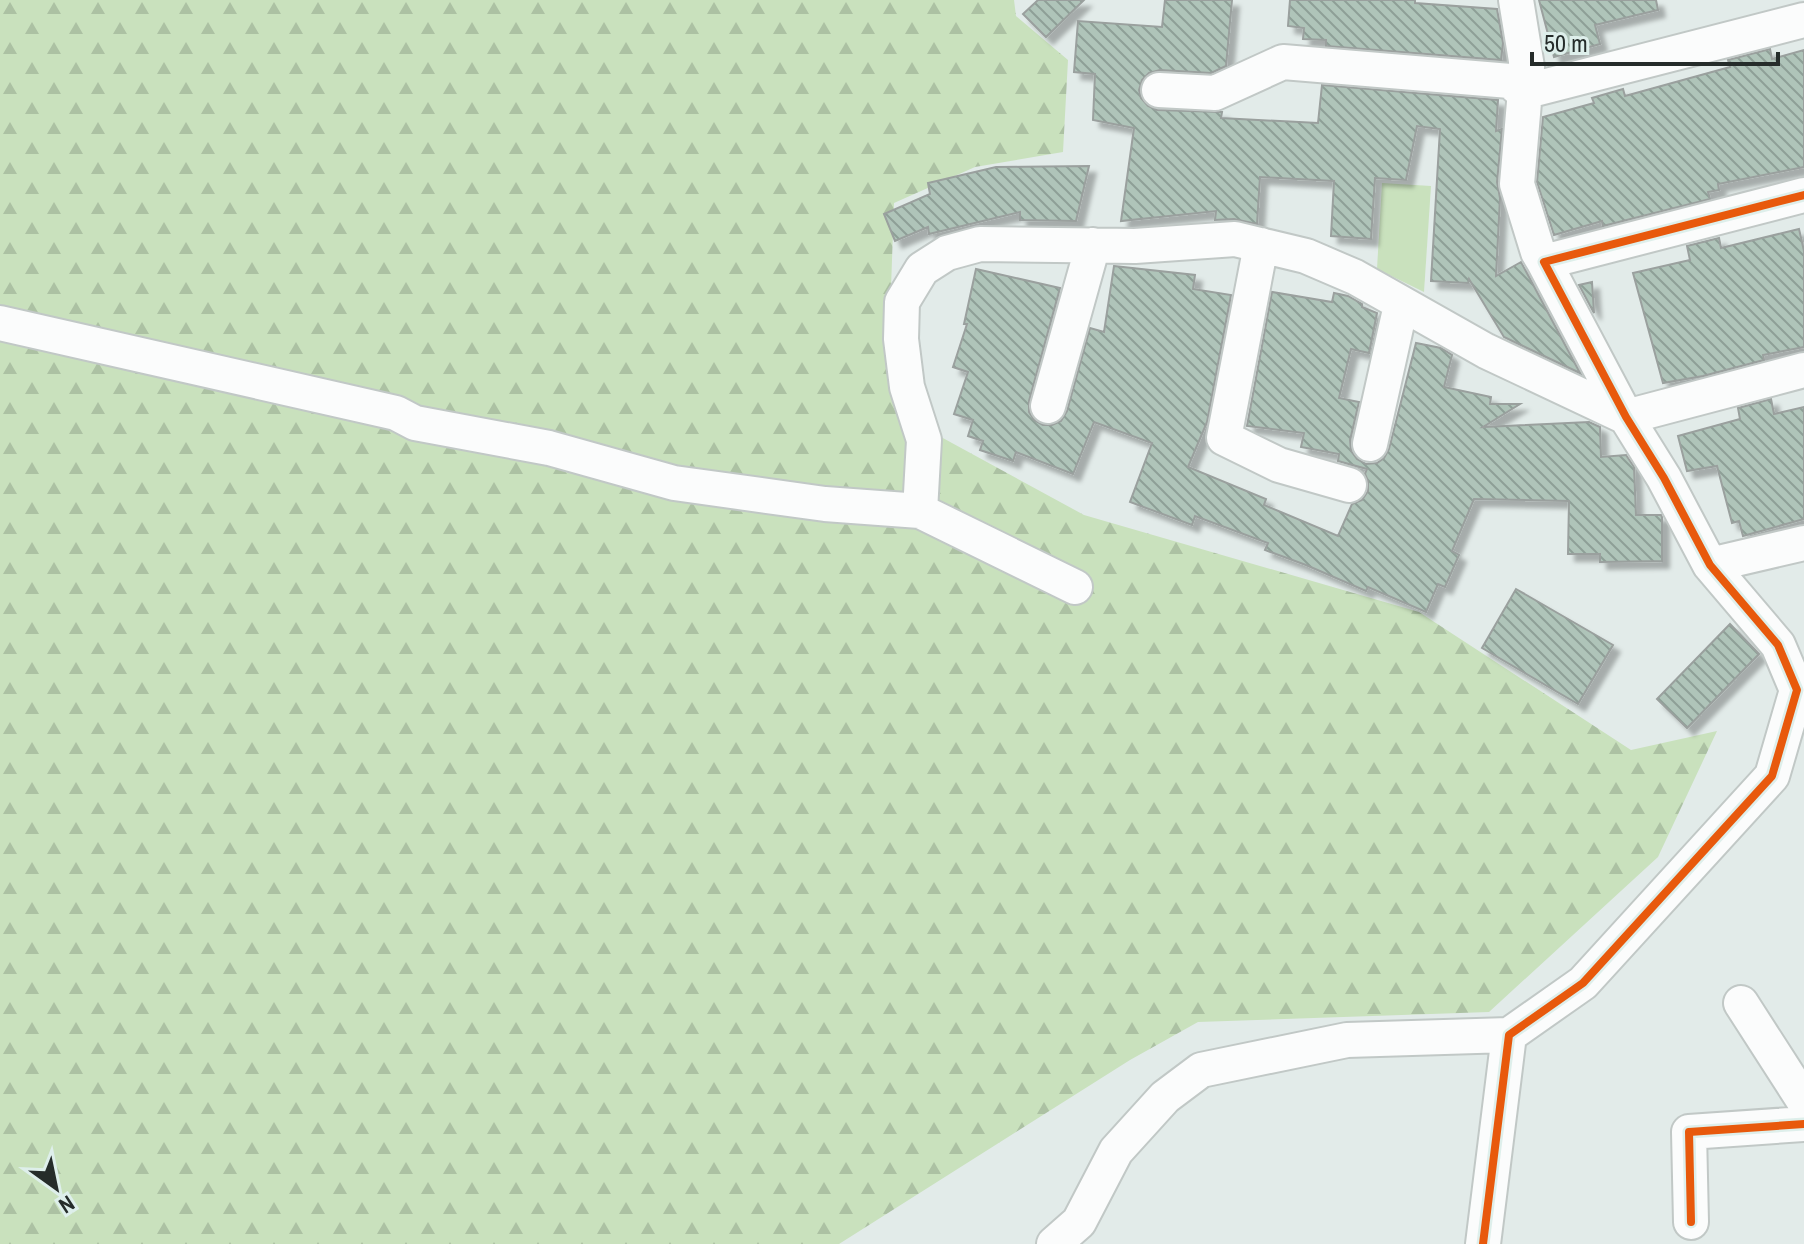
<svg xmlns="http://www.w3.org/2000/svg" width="1804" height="1244" font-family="'Archivo Narrow',sans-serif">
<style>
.green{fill:#c9e1bd}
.forest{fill:url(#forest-firs)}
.building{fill:url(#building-back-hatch);stroke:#9aa09e;stroke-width:2;filter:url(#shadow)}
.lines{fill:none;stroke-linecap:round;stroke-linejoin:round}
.minor-casing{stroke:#c1c8c6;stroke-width:38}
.minor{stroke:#fbfcfc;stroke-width:34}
.cycleway-casing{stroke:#deefeb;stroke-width:13}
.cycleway{stroke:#e8590c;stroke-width:8}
</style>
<defs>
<pattern id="forest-firs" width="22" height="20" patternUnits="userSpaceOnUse" patternTransform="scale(2)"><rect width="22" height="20" fill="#c9e1bd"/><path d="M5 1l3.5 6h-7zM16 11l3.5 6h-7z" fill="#acc1a3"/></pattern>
<pattern id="building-back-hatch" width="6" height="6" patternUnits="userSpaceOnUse" patternTransform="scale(2)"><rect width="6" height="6" fill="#afc4b9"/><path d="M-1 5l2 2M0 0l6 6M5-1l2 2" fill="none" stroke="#8e9f97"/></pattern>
<filter id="shadow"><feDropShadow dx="7" dy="7" stdDeviation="2" flood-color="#0004"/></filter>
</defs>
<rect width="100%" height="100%" fill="#e2ebe9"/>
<path class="green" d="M 1382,183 L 1431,186 L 1424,292 L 1377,269 Z"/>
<path class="forest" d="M 0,0 L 1014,0 L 1016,16 L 1068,60 L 1063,152 L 975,167 L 894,203 L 889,345 L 897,413 L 1084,515 L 1419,612 L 1631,750 L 1717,731 L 1658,857 L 1489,1012 L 1198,1022 L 1130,1060 L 839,1244 L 0,1244 Z"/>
<path class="building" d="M 1038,0 L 1084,0 L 1046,37 L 1023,14 Z
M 1165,0 L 1232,0 L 1226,66 L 1211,73 L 1160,70 L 1149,73 L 1142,80 L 1139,90 L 1141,98 L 1148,106 L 1157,110 L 1222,112 L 1221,118 L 1318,123 L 1322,85 L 1498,100 L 1496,131 L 1502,129 L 1497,182 L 1500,198 L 1496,276 L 1521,262 L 1580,373 L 1504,337 L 1469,279 L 1468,283 L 1431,281 L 1440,129 L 1417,126 L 1406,180 L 1375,178 L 1371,239 L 1331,236 L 1334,181 L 1260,177 L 1257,224 L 1234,219 L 1215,220 L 1216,211 L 1121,221 L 1134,128 L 1093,120 L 1095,74 L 1074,72 L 1078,21 L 1162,27 Z
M 1290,0 L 1415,0 L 1415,3 L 1497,9 L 1503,43 L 1501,60 L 1326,46 L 1326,40 L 1303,39 L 1304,28 L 1288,26 Z
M 1539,0 L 1656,0 L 1658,10 L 1595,25 L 1600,44 L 1554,57 Z
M 1770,49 L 1772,59 L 1804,50 L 1804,167 L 1718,184 L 1719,190 L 1708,192 L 1710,199 L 1603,226 L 1602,221 L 1554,235 L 1537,182 L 1543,117 L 1594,103 L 1592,98 L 1623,89 L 1625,96 L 1730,67 L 1728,60 Z
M 1089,166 L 1076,221 L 1020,220 L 1020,212 L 929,234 L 928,227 L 895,241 L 884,214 L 930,194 L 928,183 L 996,167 Z
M 1799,229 L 1804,251 L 1804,347 L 1763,355 L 1764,360 L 1703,376 L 1663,383 L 1633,273 L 1690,260 L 1687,246 L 1719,238 L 1721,248 Z
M 1114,266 L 1195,275 L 1193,289 L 1231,295 L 1207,422 L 1188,467 L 1266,499 L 1264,505 L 1338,536 L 1352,504 L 1362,500 L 1368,491 L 1368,481 L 1365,474 L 1367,469 L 1338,461 L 1339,454 L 1301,447 L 1304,433 L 1247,426 L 1272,292 L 1332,302 L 1334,293 L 1348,296 L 1362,304 L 1362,307 L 1377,313 L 1369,353 L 1351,349 L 1339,398 L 1359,402 L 1350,440 L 1351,451 L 1357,459 L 1366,464 L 1377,463 L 1384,458 L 1389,449 L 1416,343 L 1441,348 L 1452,355 L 1444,387 L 1491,397 L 1490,404 L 1520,404 L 1483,427 L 1589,422 L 1600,427 L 1601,457 L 1626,455 L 1634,467 L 1636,515 L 1661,515 L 1662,517 L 1662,561 L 1600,562 L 1600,554 L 1568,554 L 1569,501 L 1474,499 L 1452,551 L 1459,555 L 1445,587 L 1438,584 L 1426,612 L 1368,587 L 1366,591 L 1306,565 L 1265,550 L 1268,543 L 1195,516 L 1192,525 L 1130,502 L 1152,443 L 1094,422 L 1073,474 L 1016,452 L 1013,461 L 980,450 L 983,441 L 968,436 L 973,420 L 954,414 L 968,372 L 953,367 L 967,324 L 964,324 L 976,269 L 1060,288 L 1029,401 L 1029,412 L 1034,420 L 1043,425 L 1052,425 L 1061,421 L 1067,411 L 1090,328 L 1104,332 Z
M 1592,282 L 1594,313 L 1579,285 Z
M 1771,399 L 1774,414 L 1804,407 L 1804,519 L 1743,536 L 1739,521 L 1732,523 L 1717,466 L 1687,471 L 1678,436 L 1740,419 L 1738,408 Z
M 1516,589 L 1613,645 L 1578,704 L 1482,648 Z
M 1730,624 L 1759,654 L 1687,728 L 1657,699 Z"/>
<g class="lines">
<g class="minor-casing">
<path id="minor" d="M 1516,0 L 1527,67 L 1517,184 L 1538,252 L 1544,262
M 1159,90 L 1215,93 L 1283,62 L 1510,81 L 1523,92
M 1523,92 L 1804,20
M 1261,245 L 1224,438 L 1279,465 L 1349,485
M 0,323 L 396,413 L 415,423 L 549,448 L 674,483 L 825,504 L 920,511 L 1075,587
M 1048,406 L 1093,245
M 1370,444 L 1401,305
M 920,511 L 924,440 L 907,387 L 901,339 L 902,302 L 922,269 L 947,253 L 980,244 L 1135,246 L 1235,239 L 1306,256 L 1355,277 L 1486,351 L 1626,417 L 1804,370
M 1710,565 L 1804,543
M 1741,1003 L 1804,1101
M 1691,1222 L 1689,1132 L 1804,1124
M 1054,1244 L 1079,1222 L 1116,1151 L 1165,1097 L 1201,1070 L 1347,1040 L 1509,1035
M 1483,1244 L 1509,1035 L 1583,983 L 1772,776 L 1797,690 L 1778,645 L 1710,565 L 1664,478 L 1626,417 L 1544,262 L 1804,195"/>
</g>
<use href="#minor" class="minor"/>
<g class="cycleway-casing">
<path id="cycleway" d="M 1691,1222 L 1689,1132 L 1804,1124
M 1483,1244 L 1509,1035 L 1583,983 L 1772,776 L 1797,690 L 1778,645 L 1710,565 L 1664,478 L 1626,417 L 1544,262 L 1804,195"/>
</g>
<use href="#cycleway" class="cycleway"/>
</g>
<g transform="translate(56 1188) rotate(147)" stroke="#deefeb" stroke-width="6" paint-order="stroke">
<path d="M0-6L14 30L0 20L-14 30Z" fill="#252c2a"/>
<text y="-12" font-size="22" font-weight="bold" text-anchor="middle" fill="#252c2a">N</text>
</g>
<path d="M1532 52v12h246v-12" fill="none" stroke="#252c2a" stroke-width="4"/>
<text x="1544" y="52" font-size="24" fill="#252c2a" stroke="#deefeb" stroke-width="6" paint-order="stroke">50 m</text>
</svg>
